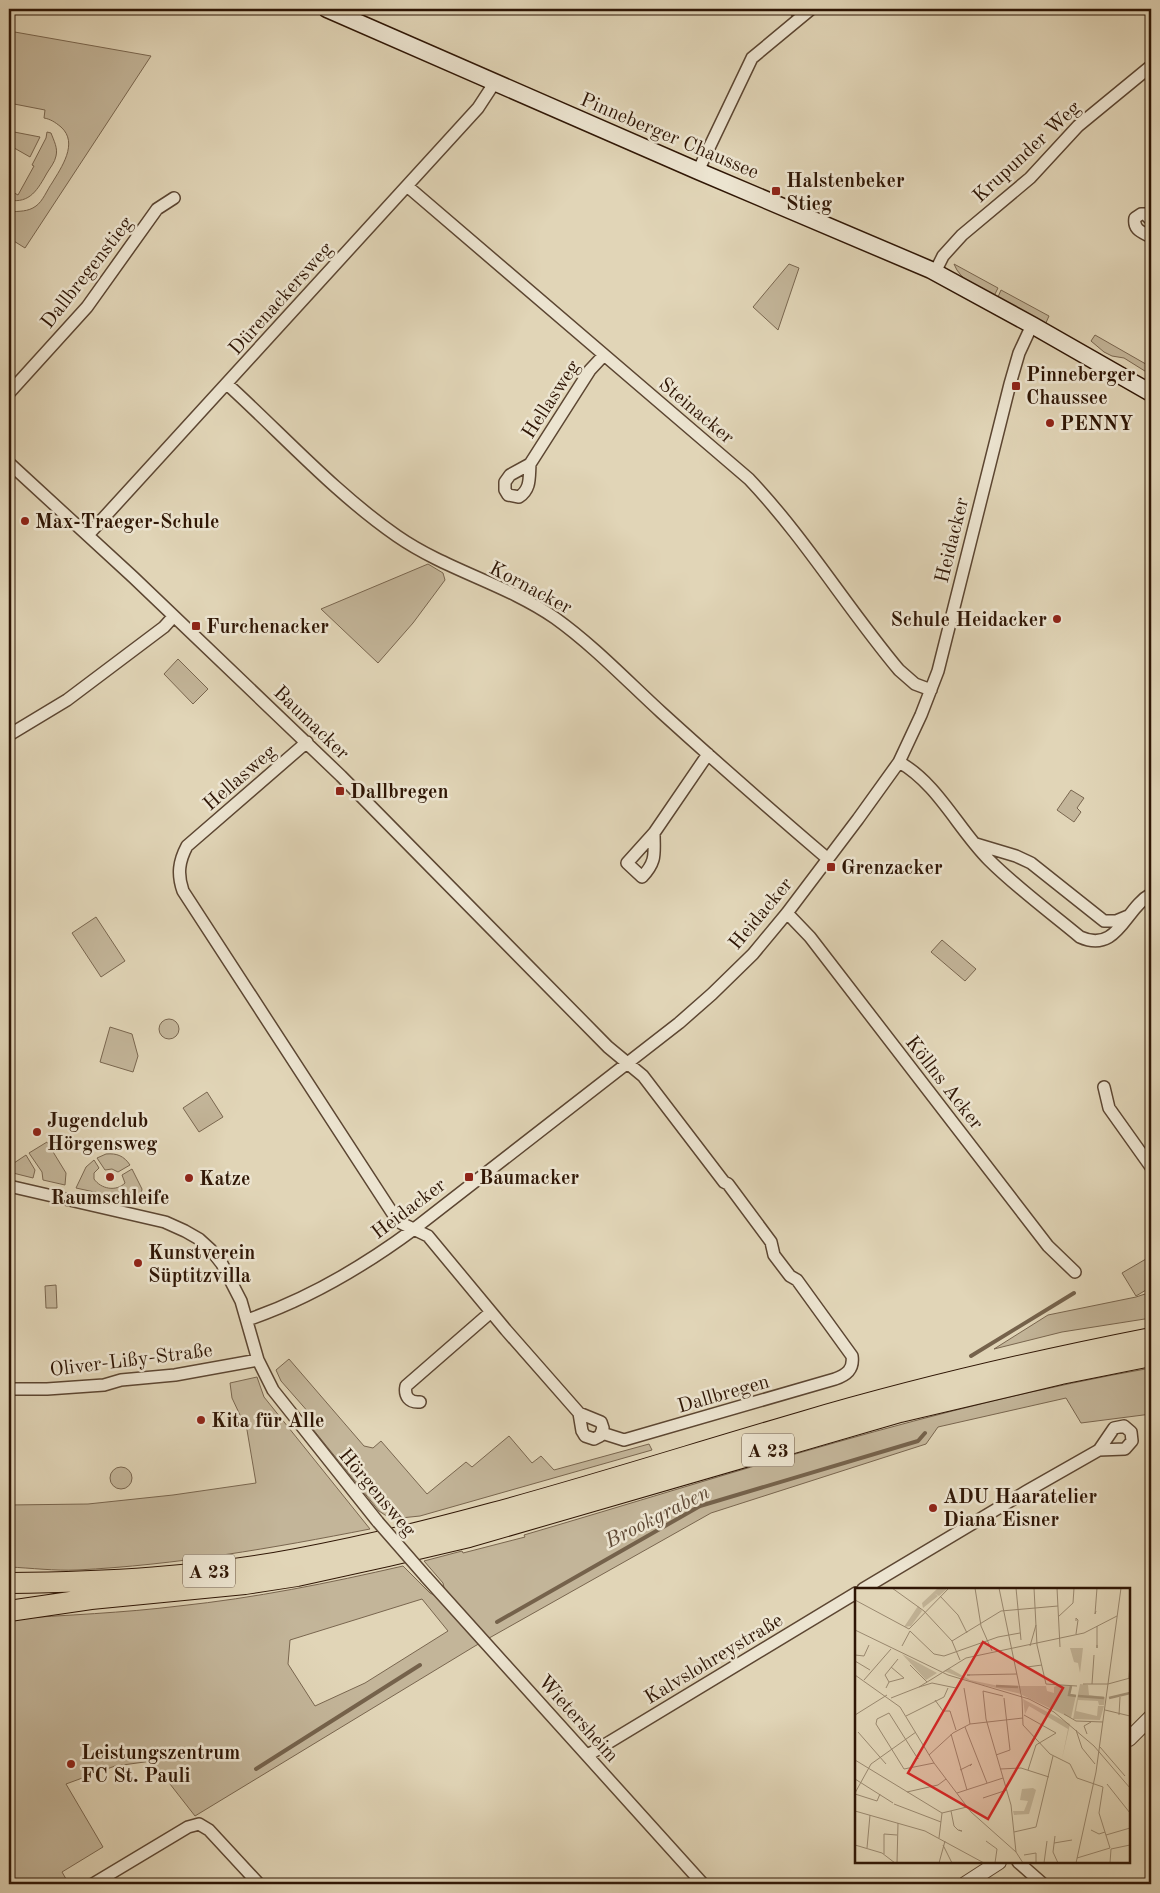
<svg xmlns="http://www.w3.org/2000/svg" width="1160" height="1893" font-family="'Old Standard TT',serif">
<style>
.green{fill:#c3b599;stroke:#79664f;fill-rule:evenodd}
.lines{fill:none;stroke-linecap:round;stroke-linejoin:round}
.stream{stroke:#75624b;stroke-width:4}
.minor-casing{stroke:#5c4632;stroke-width:14}
.tertiary-casing{stroke:#5c4632;stroke-width:16}
.secondary-casing{stroke:#2f1605;stroke-width:19}
.motorway-casing{stroke:#2f1605;stroke-width:22}
.minor{stroke:#ece4d0;stroke-width:11}
.tertiary{stroke:#ece4d0;stroke-width:14}
.secondary{stroke:#ece4d0;stroke-width:16}
.motorway{stroke:#e1d5b7;stroke-width:20}
.minor-bridge-casing{stroke:#5c4632;stroke-width:14;stroke-linecap:butt}
.minor-bridge{stroke:#ece4d0;stroke-width:11}
.poi-dot{fill:#8f2418;stroke:#ece4d0;stroke-width:2}
.labels{text-anchor:middle;stroke-width:5;stroke-linejoin:round;paint-order:stroke}
.shield{fill:#ece4d0;stroke:#685442;stroke-width:1}
.shield-label{font-size:19px;font-weight:bold;fill:#2f1605}
.street-label{font-size:20px;fill:#2f1605;stroke:#ece4d0}
.poi-label{font-size:20px;font-weight:bold;fill:#2f1605;stroke:#ece4d0;text-anchor:start}
.water-label{font-size:21px;font-style:italic;fill:#5e4834;stroke:#ece4d0}
.inset-river{fill:none;stroke:#a4947a;stroke-width:2.5}
.inset-road{fill:none;stroke:#9a8970;stroke-width:1}
.view{fill:#d62828;fill-opacity:0.15;stroke:#d62828;stroke-width:2.5}
.inset-edge{fill:none;stroke:#2f1605;stroke-width:2.5}
</style>
<rect width="100%" height="100%" fill="#e1d5b7"/>
<filter id="stains"><feTurbulence type="fractalNoise" baseFrequency=".004" numOctaves="4"/><feColorMatrix values="0 0 0 0 .2 0 0 0 0 .09 0 0 0 0 .02 0 0 0 .5 -.17"/></filter>
<radialGradient id="worn" r=".72"><stop offset=".6" stop-color="#630" stop-opacity="0"/><stop offset="1" stop-color="#630" stop-opacity=".3"/></radialGradient>
<path class="green" d="M 9,31 L 151,56 L 25,248 L 9,238 L 10,212 C 19,211 28,212 36,206 C 43,201 47,190 52,183 C 61,168 79,143 61,127 C 55,122 50,119 44,118 L 45,110 L 9,103 Z
M 9,131 L 40,137 L 30,157 L 9,145 Z
M 47,132 L 51,133 C 54,141 58,148 56,156 C 55,162 50,168 47,173 C 38,189 30,204 9,200 L 9,190 L 18,195 L 34,166 L 32,165 L 46,138 Z
M 789,264 L 799,268 L 778,330 L 753,307 Z
M 954,264 L 998,288 L 994,296 C 980,288 960,281 954,264 Z
M 1001,290 L 1049,316 L 1045,325 L 998,297 Z
M 1095,335 L 1151,367 L 1148,373 L 1124,358 L 1112,356 L 1104,352 L 1091,341 Z
M 428,564 L 443,573 L 445,580 L 413,623 L 378,663 L 321,609 Z
M 178,659 L 208,689 L 193,704 L 164,674 Z
M 1071,790 L 1084,798 L 1077,808 L 1081,812 L 1074,822 L 1057,810 Z
M 96,917 L 125,961 L 101,977 L 72,933 Z
M 942,940 L 976,969 L 965,981 L 931,952 Z
M159 1029a10 10 0 1 1 20 0a10 10 0 1 1-20 0Z
M 110,1027 L 132,1034 L 138,1056 L 133,1072 L 100,1062 Z
M 207,1092 L 223,1117 L 199,1132 L 183,1108 Z
M 47,1142 L 66,1173 L 65,1185 L 43,1180 L 42,1172 L 29,1153 Z
M 106,1154 C 117,1153 124,1156 130,1165 L 118,1172 L 112,1169 L 105,1170 L 97,1158 Z
M 26,1155 L 35,1170 L 33,1178 L 9,1172 L 9,1162 L 11,1165 Z
M 94,1160 L 99,1168 L 94,1173 L 94,1179 C 101,1189 116,1192 125,1183 L 122,1175 L 132,1169 L 142,1189 L 140,1202 L 76,1188 L 86,1167 Z
M 1151,1256 L 1151,1287 L 1136,1296 L 1122,1273 Z
M 56,1285 L 57,1308 L 46,1308 L 45,1286 Z
M 1151,1292 L 1151,1318 L 1062,1332 L 994,1349 L 1048,1315 L 1136,1297 Z
M 289,1359 L 364,1446 L 373,1448 L 381,1441 L 427,1494 L 466,1462 L 472,1467 L 509,1436 L 532,1463 L 541,1456 L 554,1470 L 649,1444 L 652,1450 L 420,1516 L 391,1519 L 379,1511 L 304,1418 L 310,1414 L 281,1381 L 276,1370 Z
M 1151,1368 L 1151,1414 L 1081,1423 L 1066,1398 L 938,1427 L 926,1444 L 711,1513 L 475,1646 L 195,1816 L 152,1761 L 115,1766 L 66,1784 L 103,1847 L 62,1872 L 69,1884 L 9,1884 L 9,1619 C 66,1615 123,1613 179,1606 C 255,1598 329,1583 403,1566 L 430,1593 L 442,1599 L 446,1596 L 443,1583 L 424,1561 L 462,1551 L 463,1553 L 525,1537 L 524,1535 C 732,1474 938,1405 1151,1368 ZM 422,1599 L 448,1631 L 365,1683 L 315,1706 L 288,1664 L 290,1640 Z
M 257,1377 L 264,1397 L 370,1529 C 273,1548 176,1565 77,1570 C 55,1571 31,1568 9,1567 L 9,1505 L 88,1504 L 173,1495 L 256,1483 L 247,1430 L 232,1398 L 230,1383 Z
M110 1478a11 11 0 1 1 22 0a11 11 0 1 1-22 0Z"/>
<g class="lines">
<path class="stream" d="M 793,16 L 796,13
M 971,1356 L 1074,1293
M 497,1622 L 700,1506 L 918,1441 L 925,1433
M 256,1769 L 420,1665"/>
<g class="minor-casing">
<path id="minor" d="M 698,171 L 752,58 L 811,9
M 407,186 L 749,479 C 805,538 847,608 899,670 L 915,684 L 931,690
M 1151,220 L 1145,214 L 1141,214 L 1135,218 C 1133,230 1142,232 1151,237
M 935,272 L 943,256 L 962,235 L 1030,178 L 1078,126 L 1151,66
M 227,384 C 283,435 335,493 397,536 C 446,570 506,584 555,618 C 594,646 627,681 662,713 C 717,763 772,811 828,859
M 9,393 L 87,307 L 157,209 L 174,198
M 9,463 L 133,577 L 341,776 L 608,1047 L 643,1076 L 724,1182 L 728,1184 L 771,1242 L 774,1255 L 790,1276 L 797,1280 L 852,1356 C 854,1370 846,1375 835,1379 L 624,1440 L 602,1433
M 530,464 C 529,478 531,489 519,497 L 508,495 L 505,490 L 505,482 L 510,475 L 530,464 L 590,370 L 604,355
M 88,535 L 478,108 L 495,82
M 9,735 L 67,700 L 164,627 L 173,617
M 307,742 L 187,846 C 179,861 177,874 183,891 L 393,1214 L 401,1223 L 428,1236 L 506,1330 L 579,1413 L 582,1431 L 585,1436 L 594,1439 L 600,1436 L 603,1428 L 601,1422 L 579,1413
M 899,762 C 938,784 958,829 989,860 C 1017,888 1050,912 1080,937 C 1118,954 1125,908 1151,894
M 654,833 C 654,854 657,861 642,877 L 627,863 L 654,833 L 708,754
M 976,844 L 1016,856 L 1031,863 L 1104,921 L 1116,921 L 1128,916
M 787,913 L 810,937 L 1048,1246 L 1075,1272
M 1104,1087 L 1109,1108 L 1151,1167
M 9,1186 L 165,1222 L 185,1231 L 199,1239 L 211,1250 L 222,1264 L 241,1301 L 258,1360 L 273,1390 L 378,1522
M 247,1320 C 306,1300 364,1266 414,1229 L 679,1023 L 712,994 L 753,954 L 787,913 L 858,819 L 899,762 L 921,715 L 938,671 L 1010,384 L 1019,353 L 1032,325
M 9,1389 L 47,1389 L 104,1385 L 121,1380 L 175,1375 L 258,1360
M 420,1402 C 409,1403 404,1396 406,1386 L 491,1312
M 426,1577 L 703,1884
M 863,1589 L 1027,1491 L 1099,1450 L 1125,1449 L 1132,1441 L 1131,1432 L 1124,1426 L 1114,1428 L 1099,1450
M 588,1755 L 856,1593
M 1018,1862 L 1043,1884
M 93,1884 L 188,1827 L 199,1824 L 209,1830 L 259,1884"/>
</g>
<g class="tertiary-casing">
<path id="tertiary" d="M 1129,1739 L 1151,1717
M 965,1884 L 999,1862"/>
</g>
<g class="secondary-casing">
<path id="secondary" d="M 327,9 L 698,171 L 931,270 L 1032,325 L 1151,393"/>
</g>
<g class="motorway-casing">
<path id="motorway" d="M 9,1583 C 105,1582 201,1577 296,1559 C 468,1527 634,1471 802,1422 C 917,1388 1034,1361 1151,1338
M 9,1611 L 91,1599 L 245,1584 L 297,1576 L 388,1556 L 469,1537 L 900,1412 L 1061,1374 L 1151,1356"/>
</g>
<use href="#minor" class="minor"/>
<use href="#tertiary" class="tertiary"/>
<use href="#secondary" class="secondary"/>
<use href="#motorway" class="motorway"/>
<g class="minor-bridge-casing">
<path id="minor-bridge" d="M 378,1522 L 426,1577"/>
</g>
<use href="#minor-bridge" class="minor-bridge"/>
</g>
<g class="poi-dot">
<rect x="771" y="186" width="10" height="10" rx="2.5"/>
<rect x="1011" y="381" width="10" height="10" rx="2.5"/>
<circle cx="1050" cy="423" r="5"/>
<circle cx="25" cy="521" r="5"/>
<circle cx="1057" cy="619" r="5"/>
<rect x="191" y="621" width="10" height="10" rx="2.5"/>
<rect x="335" y="786" width="10" height="10" rx="2.5"/>
<rect x="826" y="862" width="10" height="10" rx="2.5"/>
<circle cx="37" cy="1132" r="5"/>
<circle cx="110" cy="1177" r="5"/>
<rect x="464" y="1172" width="10" height="10" rx="2.5"/>
<circle cx="189" cy="1178" r="5"/>
<circle cx="138" cy="1263" r="5"/>
<circle cx="201" cy="1420" r="5"/>
<circle cx="933" cy="1508" r="5"/>
<circle cx="71" cy="1764" r="5"/>
</g>
<g class="labels">
<g class="shield">
<rect x="742" y="1433.5" width="52" height="33" rx="4"/>
<rect x="183" y="1554.5" width="52" height="33" rx="4"/>
</g>
<g class="shield-label">
<text x="768" y="1457">A 23</text>
<text x="209" y="1578">A 23</text>
</g>
<g class="street-label">
<text transform="translate(670 135) rotate(23)" y="7">Pinneberger Chaussee</text>
<text transform="translate(1026 151) rotate(-43)" y="7">Krupunder Weg</text>
<text transform="translate(86 272) rotate(-52)" y="7">Dallbregenstieg</text>
<text transform="translate(280 298) rotate(-48)" y="7">Dürenackersweg</text>
<text transform="translate(550 399) rotate(-57)" y="7">Hellasweg</text>
<text transform="translate(697 410) rotate(40)" y="7">Steinacker</text>
<text transform="translate(951 540) rotate(-76)" y="7">Heidacker</text>
<text transform="translate(531 587) rotate(28)" y="7">Kornacker</text>
<text transform="translate(312 722) rotate(44)" y="7">Baumacker</text>
<text transform="translate(239 777) rotate(-41)" y="7">Hellasweg</text>
<text transform="translate(760 913) rotate(-50)" y="7">Heidacker</text>
<text transform="translate(945 1082) rotate(52)" y="7">Köllns Acker</text>
<text transform="translate(408 1208) rotate(-37)" y="7">Heidacker</text>
<text transform="translate(131 1359) rotate(-7)" y="7">Oliver-Lißy-Straße</text>
<text transform="translate(723 1393) rotate(-16)" y="7">Dallbregen</text>
<text transform="translate(378 1492) rotate(50)" y="7">Hörgensweg</text>
<text transform="translate(713 1658) rotate(-31)" y="7">Kalvslohreystraße</text>
<text transform="translate(579 1718) rotate(48)" y="7">Wietersheim</text>
</g>
<g class="poi-label">
<text x="786" y="187">Halstenbeker<tspan x="786" dy="23">Stieg</tspan></text>
<text x="1026" y="381">Pinneberger<tspan x="1026" dy="23">Chaussee</tspan></text>
<text x="1060" y="430">PENNY</text>
<text x="35" y="528">Max-Traeger-Schule</text>
<text x="1047" y="626" text-anchor="end">Schule Heidacker</text>
<text x="206" y="633">Furchenacker</text>
<text x="350" y="798">Dallbregen</text>
<text x="841" y="874">Grenzacker</text>
<text x="47" y="1127">Jugendclub<tspan x="47" dy="23">Hörgensweg</tspan></text>
<text x="479" y="1184">Baumacker</text>
<text x="199" y="1185">Katze</text>
<text x="110" y="1204" text-anchor="middle">Raumschleife</text>
<text x="148" y="1259">Kunstverein<tspan x="148" dy="23">Süptitzvilla</tspan></text>
<text x="211" y="1427">Kita für Alle</text>
<text x="943" y="1503">ADU Haaratelier<tspan x="943" dy="23">Diana Eisner</tspan></text>
<text x="81" y="1759">Leistungszentrum<tspan x="81" dy="23">FC St. Pauli</tspan></text>
</g>
<g class="water-label">
<text transform="translate(657 1516) rotate(-27)" y="7">Brookgraben</text>
</g>
</g>
<g transform="translate(855 1588)">
<rect width="275" height="275" fill="#e1d5b7"/>
<path d="M 83,0 L 93,0 L 84,8 L 79,5 L 83,8 L 68,20 L 67,15 ZM 63,18 L 67,23 L 56,38 L 49,39 ZM 215,60 L 228,60 L 225,85 L 223,75 L 219,74 ZM 47,66 L 82,85 L 71,92 ZM 94,80 L 115,92 L 144,98 L 191,98 L 192,103 L 199,105 L 199,99 L 203,97 L 217,97 L 215,106 L 221,107 L 216,130 L 167,107 L 166,103 L 166,106 L 120,95 L 89,83 ZM 225,96 L 233,97 L 234,107 L 250,109 L 249,117 L 244,117 L 243,113 L 223,112 L 221,123 L 242,128 L 243,118 L 249,118 L 245,132 L 218,131 ZM 168,111 L 215,136 L 207,171 L 213,141 L 174,118 L 170,126 ZM 178,200 L 181,202 L 174,226 L 159,227 L 158,223 L 169,223 L 173,213 L 165,212 L 167,201 Z" fill="#c3b599"/>
<path class="inset-river" d="M 141,98 L 163,99M 216,98 L 214,107 L 221,108M 223,108 L 249,110M 254,110 L 275,105"/>
<path class="inset-road" d="M 37,0 L 69,23 L 97,53 L 105,72M 120,0 L 126,38 L 137,63M 144,0 L 167,111 L 168,137 L 195,166 L 215,176 L 222,190 L 248,199 L 244,225 L 255,260 L 222,270M 161,0 L 166,52M 179,0 L 182,57 L 191,96 L 222,98M 202,0 L 205,59M 85,8 L 103,27 L 112,45M 0,12 L 54,41M 241,23 L 240,26 L 242,0M 203,29 L 218,15 L 219,0M 242,38 L 242,60 L 242,57M 54,41 L 94,0M 0,42 L 93,87 L 174,111 L 199,124 L 239,158 L 275,200M 55,43 L 79,66 L 89,68 L 143,49 L 165,45M 221,46 L 223,32 L 221,30 L 221,33M 97,53 L 146,23 L 203,18M 47,58 L 55,43M 175,58 L 181,37M 0,67 L 9,68 L 14,57M 0,73 L 15,82M 55,77 L 72,94M 172,79 L 187,77M 0,87 L 45,119 L 79,175 L 116,224 L 161,264 L 168,275M 115,87 L 112,87 L 162,86M 274,90 L 275,73M 9,92 L 36,61M 34,94 L 49,90 L 36,79M 228,96 L 253,96 L 275,90M 237,96 L 239,67M 64,99 L 77,95 L 101,100M 31,100 L 34,94 L 30,87 L 43,71M 109,100 L 115,136M 148,108 L 128,103 L 131,131 L 156,217 L 161,264M 36,110 L 64,99 L 111,70 L 229,45 L 262,28M 80,112 L 88,123 L 95,123 L 101,142M 250,122 L 275,128M 209,126 L 221,133 L 248,134M 0,127 L 32,107M 169,127 L 201,145 L 181,157 L 173,182M 264,127 L 265,109M 51,128 L 89,109 L 93,100M 110,139 L 132,195M 221,142 L 227,160 L 240,176M 3,144 L 31,176M 96,146 L 112,202M 232,146 L 229,138 L 236,134M 245,159 L 270,188M 74,167 L 98,145 L 115,136 L 168,130M 141,167 L 155,162 L 149,110M 62,168 L 63,171 L 34,125 L 22,131 L 21,136 L 49,181 L 79,175M 0,172 L 87,225M 145,181 L 166,180 L 194,189M 105,182 L 117,176 L 115,178M 0,191 L 38,215M 252,196 L 275,225M 52,204 L 83,197 L 91,191M 0,205 L 16,176 L 61,144M 102,205 L 148,190M 0,206 L 22,213 L 25,206M 128,210 L 152,202M 39,216 L 86,234M 0,223 L 70,243 L 129,275M 96,223 L 99,238 L 103,242 L 106,243 L 107,243 L 104,242M 87,225 L 112,219M 236,242 L 244,246 L 250,244M 159,244 L 181,239 L 198,168M 251,247 L 275,240M 200,248 L 198,264 L 203,275M 84,250 L 87,225M 131,253 L 142,261 L 140,275M 199,255 L 217,252M 0,257 L 27,265 L 40,275M 88,257 L 97,275M 12,260 L 15,227M 29,266 L 29,246 L 42,247M 169,267 L 181,265 L 181,275M 42,275 L 43,235M 84,275 L 90,253M 189,275 L 192,253M 221,275 L 241,184 L 266,0M 255,275 L 256,261 L 275,257"/>
<path class="view" d="M 128,54 L 208,100 L 133,231 L 53,185 Z"/>
<rect width="275" height="275" class="inset-edge"/>
</g>
<rect width="1160" height="1893" fill="none" stroke="#e1d5b7" stroke-width="30"/>
<rect x="10" y="10" width="1140" height="1873" fill="none" stroke="#2f1605" stroke-width="2.5"/>
<rect x="15" y="15" width="1130" height="1863" fill="none" stroke="#2f1605"/>
<rect width="100%" height="100%" filter="url(#stains)"/>
<rect width="100%" height="100%" fill="url(#worn)"/>
</svg>
